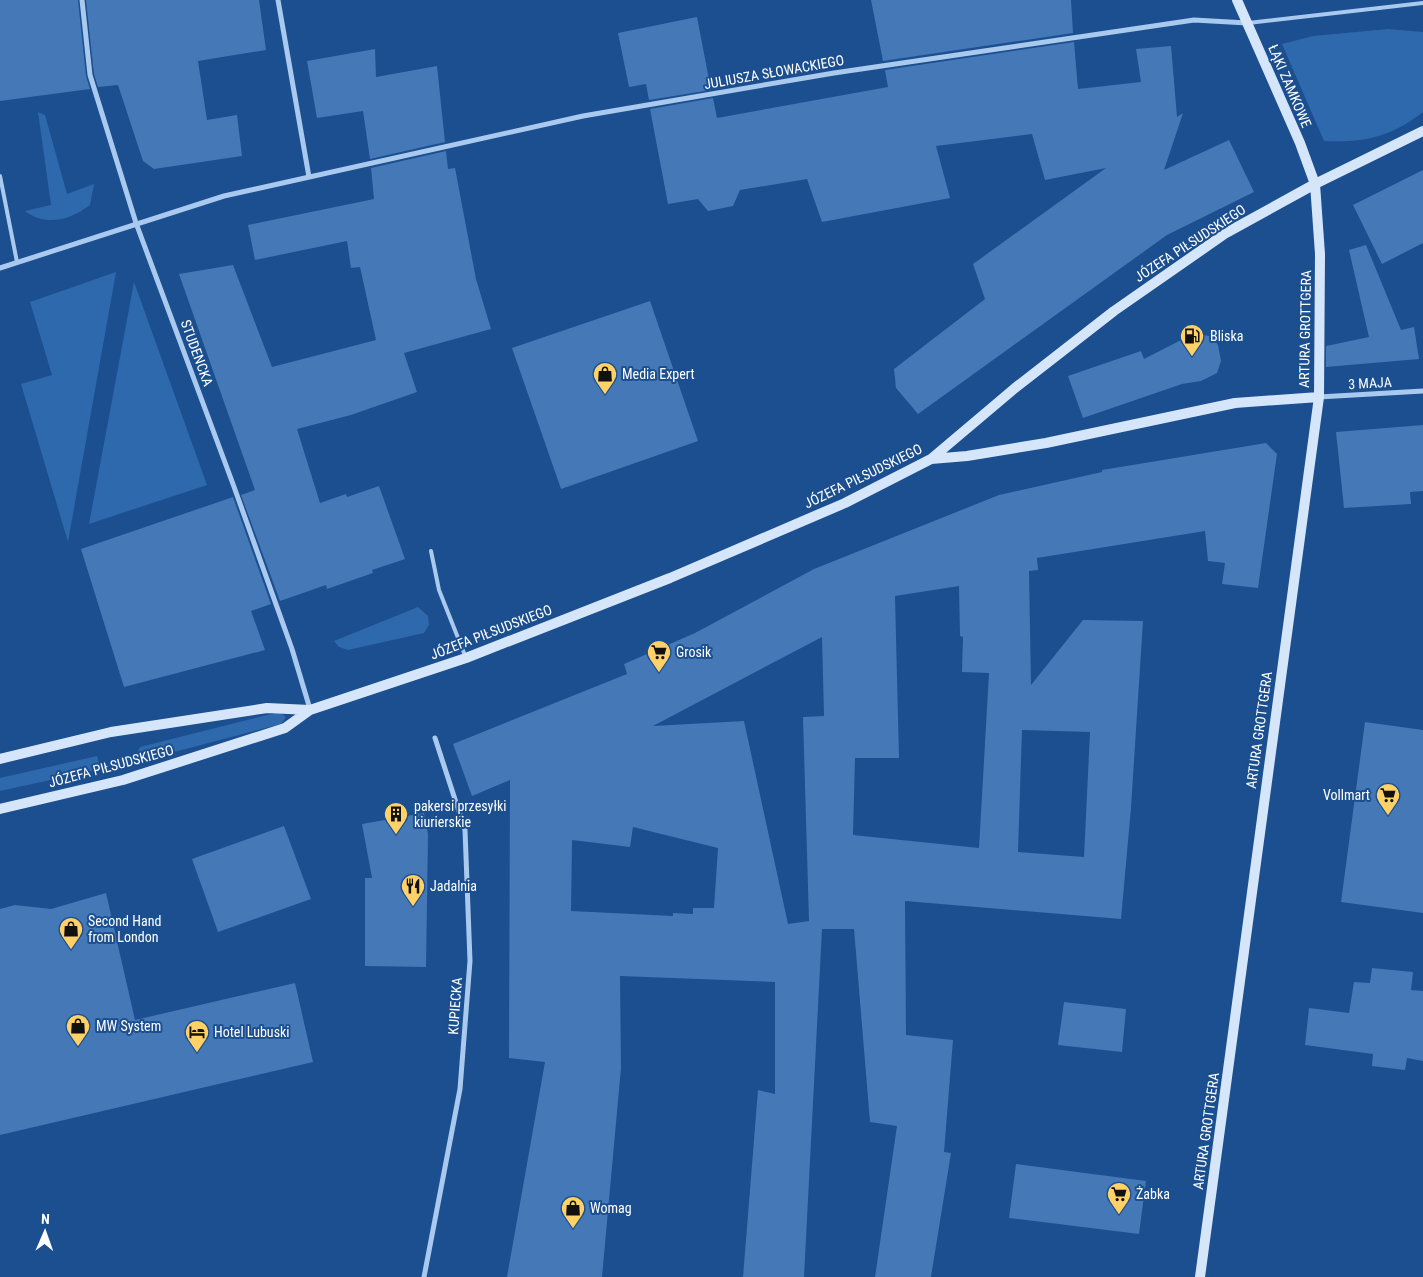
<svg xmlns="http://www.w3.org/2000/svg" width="1423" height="1277" font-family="'Roboto Condensed',sans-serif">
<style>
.green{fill:#2e69ad}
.building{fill:#4478b7;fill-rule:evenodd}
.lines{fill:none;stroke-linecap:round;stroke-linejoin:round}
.lane{stroke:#a9c9ee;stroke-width:4}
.street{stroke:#a9c9ee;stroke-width:5}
.secondary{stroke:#d6e6fa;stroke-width:10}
.labels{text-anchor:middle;stroke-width:4;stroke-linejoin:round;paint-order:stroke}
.street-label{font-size:14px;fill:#fff;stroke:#1b4f8f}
.poi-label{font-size:14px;fill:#fff;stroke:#1b4f8f;text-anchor:start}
</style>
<rect width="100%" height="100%" fill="#1b4f8f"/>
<path class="green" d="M 1388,29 L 1423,32 L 1423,112 C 1391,137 1364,143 1324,141 L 1282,44 L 1313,36 Z
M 38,112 L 45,115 L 67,194 L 94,184 L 90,205 C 70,220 46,227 25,211 L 51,205 Z
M 116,272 L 68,542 L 21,384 L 52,375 L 30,302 Z
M 134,282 L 207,485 L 89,524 Z
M 418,607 L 428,616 L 429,625 L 424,633 L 348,650 L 339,647 L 334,641 Z
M 279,712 L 286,717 L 281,724 L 140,761 L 136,755 L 140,747 Z
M 97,756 L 101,769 L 0,791 L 0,778 Z"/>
<path class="building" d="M 0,0 L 78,0 L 86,76 L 90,89 L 0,101 Z
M 86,0 L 259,0 L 266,50 L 198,61 L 207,120 L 237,115 L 242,156 L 154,169 L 143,161 L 118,85 L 98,87 L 94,74 Z
M 871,0 L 1071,0 L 1073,33 L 883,61 Z
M 697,17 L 711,90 L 649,100 L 646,84 L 629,87 L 618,33 Z
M 1074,42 L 1078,89 L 1141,82 L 1136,49 L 1171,46 L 1177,117 L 1183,113 L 1164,170 L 1229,140 L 1254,192 L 1167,235 L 918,414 L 896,388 L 894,369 L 985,299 L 973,264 L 1106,168 L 1045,180 L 1032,134 L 936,146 L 950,198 L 822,222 L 807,179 L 740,190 L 733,206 L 708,211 L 698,199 L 668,204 L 650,109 L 713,98 L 717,118 L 888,87 L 885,70 Z
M 375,49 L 376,77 L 437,66 L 445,142 L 370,159 L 363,111 L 317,118 L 307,61 Z
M 446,151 L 448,169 L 455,168 L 476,279 L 491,329 L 404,353 L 417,392 L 351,415 L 297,429 L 320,503 L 346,494 L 347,497 L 379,486 L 405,559 L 372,570 L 373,573 L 327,589 L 326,585 L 280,601 L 241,495 L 255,490 L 179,274 L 233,265 L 272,367 L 376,340 L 360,267 L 351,268 L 347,241 L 255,260 L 248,225 L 374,199 L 371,168 Z
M 1423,170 L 1423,243 L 1382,264 L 1353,205 Z
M 1366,245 L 1401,330 L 1414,327 L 1419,359 L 1326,367 L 1326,346 L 1369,337 L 1349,250 Z
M 650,301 L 698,441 L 561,489 L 512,348 Z
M 1200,335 L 1211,336 L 1218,345 L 1221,361 L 1217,373 L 1201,381 L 1182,384 L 1083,418 L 1068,376 L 1141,351 L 1144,359 L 1179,341 Z
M 1423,425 L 1423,491 L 1410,492 L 1411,504 L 1344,508 L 1336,432 Z
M 1266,443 L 1277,454 L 1258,588 L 1222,584 L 1225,563 L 1208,561 L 1205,531 L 1037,558 L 1038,570 L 1029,571 L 1031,685 L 1083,620 L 1143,621 L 1131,808 L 1121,919 L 905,901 L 906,1035 L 953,1040 L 944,1152 L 951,1153 L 931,1277 L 875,1277 L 897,1126 L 870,1122 L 854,929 L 822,929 L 804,1277 L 743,1277 L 758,1090 L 775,1094 L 775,982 L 620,976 L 621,1068 L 602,1277 L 507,1277 L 545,1062 L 509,1058 L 510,780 L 472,796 L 453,744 L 627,674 L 624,664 L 695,633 L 814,569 L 999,495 L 1102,472 L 1102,470 ZM 959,586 L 960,636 L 963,637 L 962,672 L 989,673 L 979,848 L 853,835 L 855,758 L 899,758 L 895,596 ZM 822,637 L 824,716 L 803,717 L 809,921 L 788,924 L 744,721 L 653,726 ZM 1022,730 L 1090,732 L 1084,857 L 1018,852 ZM 633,827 L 718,848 L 714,908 L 693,908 L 693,914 L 673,913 L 673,916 L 571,911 L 572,840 L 630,847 Z
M 233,497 L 271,604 L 251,611 L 265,650 L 124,687 L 81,549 Z
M 1365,722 L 1423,730 L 1423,913 L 1341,902 Z
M 424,813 L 428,834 L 426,967 L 365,966 L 365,878 L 372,878 L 362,824 Z
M 284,826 L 311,899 L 218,932 L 192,859 Z
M 106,893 L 135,1020 L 295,983 L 313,1062 L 0,1135 L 0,909 L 15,905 L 51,909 Z
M 1372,968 L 1413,972 L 1411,990 L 1423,991 L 1423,1061 L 1407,1058 L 1405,1070 L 1372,1066 L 1373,1054 L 1305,1045 L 1309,1008 L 1349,1013 L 1354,982 L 1370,983 Z
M 1064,1002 L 1126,1009 L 1122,1052 L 1058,1045 Z
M 1016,1164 L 1146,1181 L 1139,1234 L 1009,1218 Z"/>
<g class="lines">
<path class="lane" d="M 1248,23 L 1423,3
M 0,176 L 17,262
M 431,551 L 439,590 L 466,658"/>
<path class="street" d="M 82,0 L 90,75 L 136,223 L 233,484 L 292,649 L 310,709
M 278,0 L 309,177
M 0,268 L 224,196 L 583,116 L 834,73 L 1194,20 L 1247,23
M 1319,397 L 1423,391
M 424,1277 L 460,1089 L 470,961 L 465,830 L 435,738"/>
<path class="secondary" d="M 931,459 L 967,456 L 1046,443 L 1235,403 L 1319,397
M 0,759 L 111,732 L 267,708 L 310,710
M 0,809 L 123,780 L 285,728 L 310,710 L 466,658 L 670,578 L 845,503 L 931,459 L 1015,388 L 1114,311 L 1226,233 L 1315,184 L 1423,131
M 1200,1277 L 1319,397 L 1320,254 L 1315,184 L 1300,143 L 1237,0"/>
</g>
<defs>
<g id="fuel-pin" transform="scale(1.25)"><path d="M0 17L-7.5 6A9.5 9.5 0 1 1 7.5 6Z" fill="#ffd166" stroke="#1b4f8f"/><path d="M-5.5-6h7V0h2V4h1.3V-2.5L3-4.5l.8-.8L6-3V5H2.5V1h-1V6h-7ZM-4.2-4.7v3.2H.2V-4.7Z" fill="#111"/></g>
<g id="shop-pin" transform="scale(1.25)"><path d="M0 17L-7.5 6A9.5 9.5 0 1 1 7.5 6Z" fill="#ffd166" stroke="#1b4f8f"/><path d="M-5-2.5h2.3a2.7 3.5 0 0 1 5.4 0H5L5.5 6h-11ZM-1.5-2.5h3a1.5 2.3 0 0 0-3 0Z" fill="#111"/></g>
<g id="supermarket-pin" transform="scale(1.25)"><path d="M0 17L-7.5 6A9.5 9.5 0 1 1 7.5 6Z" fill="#ffd166" stroke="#1b4f8f"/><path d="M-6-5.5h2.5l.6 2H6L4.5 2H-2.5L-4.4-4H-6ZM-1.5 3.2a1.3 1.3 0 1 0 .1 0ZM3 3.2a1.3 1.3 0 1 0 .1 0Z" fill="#111"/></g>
<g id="building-pin" transform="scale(1.25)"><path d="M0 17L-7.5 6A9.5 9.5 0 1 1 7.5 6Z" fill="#ffd166" stroke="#1b4f8f"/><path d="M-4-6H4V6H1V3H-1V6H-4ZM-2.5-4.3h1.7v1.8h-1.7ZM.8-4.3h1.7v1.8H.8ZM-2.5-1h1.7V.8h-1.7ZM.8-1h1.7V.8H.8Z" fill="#111"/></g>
<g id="restaurant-pin" transform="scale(1.25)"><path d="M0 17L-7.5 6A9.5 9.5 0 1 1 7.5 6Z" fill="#ffd166" stroke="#1b4f8f"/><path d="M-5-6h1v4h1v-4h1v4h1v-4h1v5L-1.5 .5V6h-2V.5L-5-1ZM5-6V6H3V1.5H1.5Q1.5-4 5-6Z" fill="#111"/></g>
<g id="hotel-pin" transform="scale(1.25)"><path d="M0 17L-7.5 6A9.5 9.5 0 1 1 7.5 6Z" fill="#ffd166" stroke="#1b4f8f"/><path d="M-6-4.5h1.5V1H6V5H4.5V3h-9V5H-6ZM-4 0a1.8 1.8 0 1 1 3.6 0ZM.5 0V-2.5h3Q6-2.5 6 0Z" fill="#111"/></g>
</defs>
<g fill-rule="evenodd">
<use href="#fuel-pin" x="1192" y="336"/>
<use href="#shop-pin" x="605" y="374"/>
<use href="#supermarket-pin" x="659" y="652"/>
<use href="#supermarket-pin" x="1388" y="795"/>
<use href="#building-pin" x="396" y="814"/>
<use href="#restaurant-pin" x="413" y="886"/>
<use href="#shop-pin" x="71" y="929"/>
<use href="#shop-pin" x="78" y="1026"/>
<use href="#hotel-pin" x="197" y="1032"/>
<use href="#supermarket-pin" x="1119" y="1194"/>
<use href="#shop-pin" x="573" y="1208"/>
</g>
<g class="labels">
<g class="street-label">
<text transform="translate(774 72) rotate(-10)" y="5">JULIUSZA SŁOWACKIEGO</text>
<text transform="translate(1290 86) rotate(67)" y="5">ŁĄKI ZAMKOWE</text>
<text transform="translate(1190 243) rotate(-33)" y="5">JÓZEFA PIŁSUDSKIEGO</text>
<text transform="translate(1305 329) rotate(-89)" y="5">ARTURA GROTTGERA</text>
<text transform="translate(197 353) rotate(70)" y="5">STUDENCKA</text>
<text transform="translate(1370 383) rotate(-3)" y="5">3 MAJA</text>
<text transform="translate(863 476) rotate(-26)" y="5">JÓZEFA PIŁSUDSKIEGO</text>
<text transform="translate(491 632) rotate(-21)" y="5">JÓZEFA PIŁSUDSKIEGO</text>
<text transform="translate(1259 730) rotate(-82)" y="5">ARTURA GROTTGERA</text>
<text transform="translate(111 766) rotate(-15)" y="5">JÓZEFA PIŁSUDSKIEGO</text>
<text transform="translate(455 1006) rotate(-86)" y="5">KUPIECKA</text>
<text transform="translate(1206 1131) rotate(-82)" y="5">ARTURA GROTTGERA</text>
</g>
<g class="poi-label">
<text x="1210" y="341">Bliska</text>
<text x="622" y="379">Media Expert</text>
<text x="676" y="657">Grosik</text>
<text x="1370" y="800" text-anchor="end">Vollmart</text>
<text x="414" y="811">pakersi przesyłki<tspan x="414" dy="16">kiurierskie</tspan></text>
<text x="430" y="891">Jadalnia</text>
<text x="88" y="926">Second Hand<tspan x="88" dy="16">from London</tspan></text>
<text x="96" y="1031">MW System</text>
<text x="214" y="1037">Hotel Lubuski</text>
<text x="1136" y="1199">Żabka</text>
<text x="590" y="1213">Womag</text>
</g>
</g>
<g transform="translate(45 1232) rotate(2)" stroke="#1b4f8f" stroke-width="4" paint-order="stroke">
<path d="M0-4L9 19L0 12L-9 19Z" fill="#ffffff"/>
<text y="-8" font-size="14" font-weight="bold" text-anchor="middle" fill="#ffffff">N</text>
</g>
</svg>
